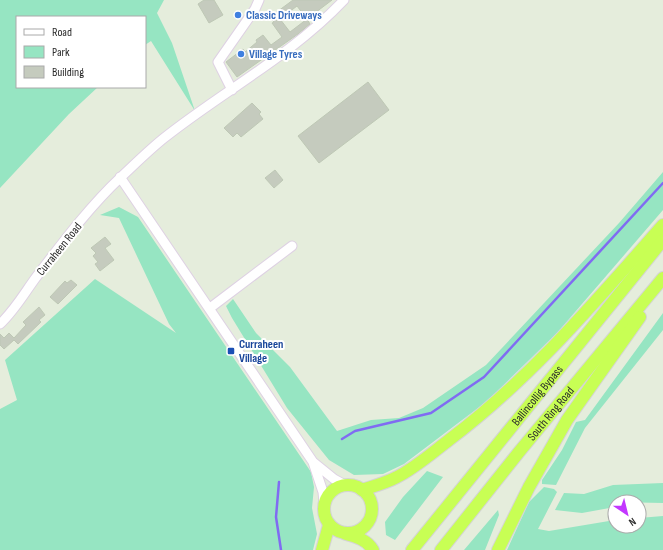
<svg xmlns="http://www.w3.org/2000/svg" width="663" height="550" font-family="'Sofia Sans Condensed',sans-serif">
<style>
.green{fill:#96e5c2}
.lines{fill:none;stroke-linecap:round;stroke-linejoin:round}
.stream{stroke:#806bf2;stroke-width:2.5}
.building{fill:#c5cbbe;stroke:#bec8b5;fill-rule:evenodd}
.minor-casing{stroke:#ded1e3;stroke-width:11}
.highway-casing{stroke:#d4d4d4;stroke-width:14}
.minor{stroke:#fff;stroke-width:9}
.highway{stroke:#c8ff54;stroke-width:12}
.shop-dot{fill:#3f7fe0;stroke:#fff;stroke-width:1.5}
.transit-dot{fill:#1a4fb4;stroke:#fff;stroke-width:1.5}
.labels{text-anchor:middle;stroke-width:4;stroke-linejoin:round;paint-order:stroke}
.shop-label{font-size:12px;font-weight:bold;fill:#366cbe;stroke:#fff;text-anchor:start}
.street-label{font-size:12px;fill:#2a2a2a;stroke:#fff}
.transit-label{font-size:12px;font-weight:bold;fill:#164399;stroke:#fff;text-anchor:start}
</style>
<rect width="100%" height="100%" fill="#e5eddc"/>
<path class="green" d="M 0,0 L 164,0 L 157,13 L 172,43 L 195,111 L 151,41 L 145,45 L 145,17 L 17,17 L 17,87 L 98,87 L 69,114 L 0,188 Z
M 663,172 L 663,210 L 557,333 L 486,402 L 404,464 L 383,474 L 354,475 L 329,460 L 287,408 L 232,318 L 226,306 L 233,299 L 256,333 L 290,367 L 337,431 L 371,420 L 399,418 L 423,408 L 486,365 L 619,223 Z
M 119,207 L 138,217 L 311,472 L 314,487 L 312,508 L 317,534 L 313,550 L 0,550 L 0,409 L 17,400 L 5,360 L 95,279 L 176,333 L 169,324 L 119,218 L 100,215 Z
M 663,313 L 663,330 L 585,428 L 556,485 L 542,484 L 542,480 L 562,450 L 576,422 L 585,420 Z
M 427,471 L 443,477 L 395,540 L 386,535 L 385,522 L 403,497 Z
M 663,483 L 663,503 L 615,502 L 615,507 L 582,513 L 555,510 L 564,493 L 584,494 L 613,485 Z
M 544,487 L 554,489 L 557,492 L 538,529 L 549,531 L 615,520 L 615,526 L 639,526 L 639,518 L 663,516 L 663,550 L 507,550 L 529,502 Z
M 498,510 L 499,515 L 485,550 L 464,550 Z"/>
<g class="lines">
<path class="stream" d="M 342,439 L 355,431 L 431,413 L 484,377 L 663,183
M 279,482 L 276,517 L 281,550"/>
</g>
<path class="building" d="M 204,0 L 214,0 L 223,15 L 209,23 L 198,4 Z
M 293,0 L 332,0 L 307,19 L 310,24 L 298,34 L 237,77 L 226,62 L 243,49 L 245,52 L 257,42 L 256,40 L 263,35 L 271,45 L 282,37 L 272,23 L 274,22 L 270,17 ZM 297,6 L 307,19 L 290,32 L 280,19 Z
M 368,82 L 389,110 L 319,163 L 298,136 Z
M 252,103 L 261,112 L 259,114 L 263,119 L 241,137 L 237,133 L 233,137 L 224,128 Z
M 275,170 L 283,180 L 274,188 L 265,178 Z
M 105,237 L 111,244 L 105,248 L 114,260 L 100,271 L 95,264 L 98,262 L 93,256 L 96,253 L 91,248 Z
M 71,280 L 77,285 L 58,304 L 50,297 L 65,281 L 67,283 Z
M 39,307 L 45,315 L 39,320 L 41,322 L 18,344 L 14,340 L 4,349 L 0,345 L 0,334 L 4,338 L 9,333 L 14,338 L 26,325 L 23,322 Z"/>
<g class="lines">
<g class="minor-casing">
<path id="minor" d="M 232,90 L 218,62 L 255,9 L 259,0
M 120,177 L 313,462 L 323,492 L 324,502
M 210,308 L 292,246
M 0,324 C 15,310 25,292 37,276 C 63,242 90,206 121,177 C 135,164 149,150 164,138 C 223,91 291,56 344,0
M 313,462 L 334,479 L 345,485"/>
</g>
<g class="highway-casing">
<g id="highway">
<circle cx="348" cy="509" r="24"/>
<path d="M 362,490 C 374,486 386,483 397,477 C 415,468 432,453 449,440 C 530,379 596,301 663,225"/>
<path d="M 346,534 C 357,537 367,540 373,550"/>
<path d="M 322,550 L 329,525"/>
<path id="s1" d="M 412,550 L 663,240"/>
<path id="s2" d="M 441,550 L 519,452 L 663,278"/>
<path d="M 498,550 L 529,487 L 567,420 L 640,317"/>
</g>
</g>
<use href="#minor" class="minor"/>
<use href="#highway" class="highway"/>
</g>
<g class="shop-dot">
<circle cx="238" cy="15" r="4"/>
<circle cx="241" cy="54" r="4"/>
</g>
<rect class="transit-dot" x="227" y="347" width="8" height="8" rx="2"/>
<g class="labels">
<g class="shop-label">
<text x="246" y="19">Classic Driveways</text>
<text x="249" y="58">Village Tyres</text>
</g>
<g class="street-label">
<text transform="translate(59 249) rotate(-51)" y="4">Curraheen Road</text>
<text dy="4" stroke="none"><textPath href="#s1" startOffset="199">Ballincollig Bypass</textPath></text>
<text dy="4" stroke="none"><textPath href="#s2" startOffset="175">South Ring Road</textPath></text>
</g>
<g class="transit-label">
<text x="239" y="348">Curraheen<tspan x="239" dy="14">Village</tspan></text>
</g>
</g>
<rect x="16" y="16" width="130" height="72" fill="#ffffff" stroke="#aaaaaa"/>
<rect x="24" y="29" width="20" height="6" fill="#ffffff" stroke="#aaaaaa"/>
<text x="52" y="36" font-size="12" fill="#2a2a2a">Road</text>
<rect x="24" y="46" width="20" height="12" fill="#96e5c2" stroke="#aaaaaa"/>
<text x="52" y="56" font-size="12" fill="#2a2a2a">Park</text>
<rect x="24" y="66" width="20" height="12" fill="#c5cbbe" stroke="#aaaaaa"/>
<text x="52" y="76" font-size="12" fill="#2a2a2a">Building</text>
<g transform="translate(627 514) rotate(145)"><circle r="19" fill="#ffffff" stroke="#aaaaaa"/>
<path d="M0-3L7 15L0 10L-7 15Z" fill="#c337ff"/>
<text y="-6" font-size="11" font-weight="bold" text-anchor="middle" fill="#2a2a2a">N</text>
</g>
</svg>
